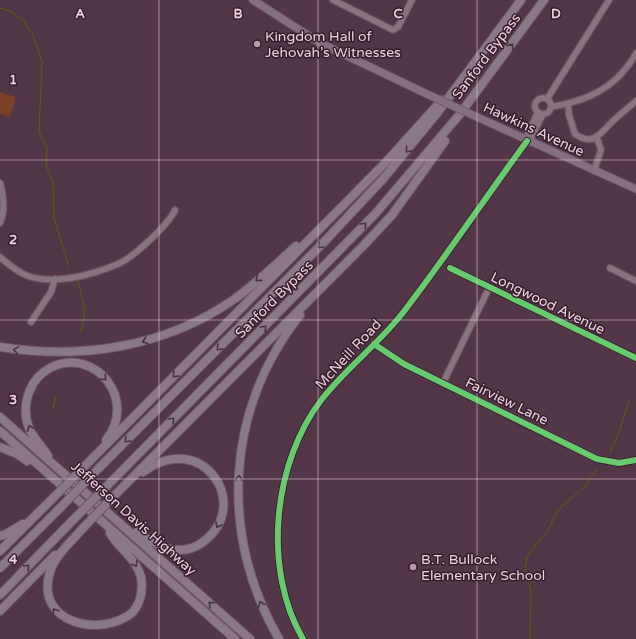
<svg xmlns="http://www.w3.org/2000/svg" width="636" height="639" font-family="'Varela Round',sans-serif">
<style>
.green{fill:#7a4028}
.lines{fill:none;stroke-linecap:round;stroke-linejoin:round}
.stream{stroke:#645c06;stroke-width:1}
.minor-casing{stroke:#6e5564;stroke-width:8}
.major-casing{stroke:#6e5564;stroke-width:9}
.highway-casing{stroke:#6e5564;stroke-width:10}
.minor{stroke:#8a7381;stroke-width:5.5}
.major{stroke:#857080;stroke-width:7}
.highway{stroke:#8a7788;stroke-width:8}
.major-bridge-casing{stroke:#6e5564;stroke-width:9;stroke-linecap:butt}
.highway-bridge-casing{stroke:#6e5564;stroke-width:10;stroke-linecap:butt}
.major-bridge{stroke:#857080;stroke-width:7}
.highway-bridge{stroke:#8a7788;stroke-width:8}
.cycleway-casing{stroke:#361d2b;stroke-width:8}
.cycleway{stroke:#67ca6e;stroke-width:6}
.oneway{stroke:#4b3442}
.grid{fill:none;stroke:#f0cfe0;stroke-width:1;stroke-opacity:0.55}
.poi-dot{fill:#b999aa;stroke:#361d2b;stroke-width:1.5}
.labels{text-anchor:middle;stroke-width:3;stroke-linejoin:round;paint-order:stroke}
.poi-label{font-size:14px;fill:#f0cfe0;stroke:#361d2b;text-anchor:start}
.street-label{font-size:14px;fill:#f0cfe0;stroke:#361d2b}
.grid-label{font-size:13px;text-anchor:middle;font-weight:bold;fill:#f0cfe0;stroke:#361d2b;stroke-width:3;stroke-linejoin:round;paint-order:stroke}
</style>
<rect width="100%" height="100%" fill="#533647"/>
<path class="green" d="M 0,92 L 16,97 L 10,117 L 0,114 Z"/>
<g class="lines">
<path class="stream" d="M 0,8 L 10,11 L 24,21 L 33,35 L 42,61 L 39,132 L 47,148 L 46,165 L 53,183 L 54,219 L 69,266
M 78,281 L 85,310 L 81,332
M 53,409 L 56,396
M 610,452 L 620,430 L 629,400
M 530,639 L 531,592 L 525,567 L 528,555 L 548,530 L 558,510 L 585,486 L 597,469"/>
<g class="minor-casing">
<path id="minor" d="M 333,0 L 393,30 L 398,27 L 412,0
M535 106a8 8 0 1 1 16 0a8 8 0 1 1-16 0Z
M 547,99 L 609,0
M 568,104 L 569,115 L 575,134 C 594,147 600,133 612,122 C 619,115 628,108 636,101
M 551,107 C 579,102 603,94 622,73 C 627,67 633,60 636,53
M 525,140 L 538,112
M 529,142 L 543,114
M 594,171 L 601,150 L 597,138
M 0,183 C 4,195 5,211 0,223
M 0,257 C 8,264 17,272 28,276 C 55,285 92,275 118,264 C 134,257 168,225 175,210
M 450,268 L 636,358
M 610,268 L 636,281
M 31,322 L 51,292 L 55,279
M 374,344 L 404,364 L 597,459 L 619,463 L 636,460
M 443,383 L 489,288
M 303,639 C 262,569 273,462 322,399 C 347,367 381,342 405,310 C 447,255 486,197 527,141"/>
</g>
<g class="major-casing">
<path id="major" d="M 253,0 L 320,43 L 429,95
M 477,117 L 636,189"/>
</g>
<g class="highway-casing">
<path id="highway" d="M 0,347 C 81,360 165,347 233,300 C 256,284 276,264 296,246
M 0,417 L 250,639
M 0,431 L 235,639
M 0,447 L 17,454 L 27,461
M 48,456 C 43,447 33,438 29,428 C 24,416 25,401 30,390 C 34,380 41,373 50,368 C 96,345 138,401 106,440
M 84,467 L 386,162 L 442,100
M 93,474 L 323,243 L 383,179 L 438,112 L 521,0
M 105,488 L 376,213 L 460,114 L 544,0
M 115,495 L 364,245 L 392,215 L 445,141
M 83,528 C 72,541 55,555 50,572 C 34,623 101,639 133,612 C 141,602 143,589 141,577 C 136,558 119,549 110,533
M 137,532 C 157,546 180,559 203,542 C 254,504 201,428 143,472
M 0,536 L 6,534 L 23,524
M 0,551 L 50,501
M 0,568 L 59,509
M 0,595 L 73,520
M 0,611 L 55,555
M 279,639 C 219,536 225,410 300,315"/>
</g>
<use href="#minor" class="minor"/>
<use href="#major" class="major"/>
<use href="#highway" class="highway"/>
<g class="major-bridge-casing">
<path id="major-bridge" d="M 429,95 L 477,117"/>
</g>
<g class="highway-bridge-casing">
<path id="highway-bridge" d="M 50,501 L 84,467
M 59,509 L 93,474
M 73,520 L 105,488
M 83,528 L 115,495"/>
</g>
<use href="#major-bridge" class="major-bridge"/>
<use href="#highway-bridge" class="highway-bridge"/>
<g class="cycleway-casing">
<path id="cycleway" d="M 450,268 L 636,358
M 374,344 L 404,364 L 597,459 L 619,463 L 636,460
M 303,639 C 262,569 273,462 322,399 C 347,367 381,342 405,310 C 447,255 486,197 527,141"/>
</g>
<use href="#cycleway" class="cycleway"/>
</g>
<defs><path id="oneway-chevron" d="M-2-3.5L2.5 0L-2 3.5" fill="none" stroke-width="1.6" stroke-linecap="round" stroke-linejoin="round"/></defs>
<g class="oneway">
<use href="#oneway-chevron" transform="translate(511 46) rotate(-54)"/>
<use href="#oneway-chevron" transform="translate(408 150) rotate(130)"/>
<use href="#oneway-chevron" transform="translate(364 225) rotate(-47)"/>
<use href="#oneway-chevron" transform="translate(320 246) rotate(135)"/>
<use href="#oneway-chevron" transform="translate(258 279) rotate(140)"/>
<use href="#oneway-chevron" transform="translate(264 328) rotate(-45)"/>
<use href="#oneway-chevron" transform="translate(145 341) rotate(163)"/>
<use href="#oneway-chevron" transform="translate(219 348) rotate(135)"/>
<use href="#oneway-chevron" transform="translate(16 350) rotate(-171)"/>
<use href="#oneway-chevron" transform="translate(175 375) rotate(134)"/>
<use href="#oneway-chevron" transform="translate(104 378) rotate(47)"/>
<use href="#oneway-chevron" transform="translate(172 420) rotate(-45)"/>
<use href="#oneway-chevron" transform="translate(30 428) rotate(-114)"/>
<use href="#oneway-chevron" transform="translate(127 440) rotate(135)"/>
<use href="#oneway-chevron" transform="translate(239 478) rotate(-87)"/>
<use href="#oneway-chevron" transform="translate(218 525) rotate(119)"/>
<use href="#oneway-chevron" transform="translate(135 564) rotate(57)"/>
<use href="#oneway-chevron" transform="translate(27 567) rotate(-46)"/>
<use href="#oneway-chevron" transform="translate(211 604) rotate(-138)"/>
<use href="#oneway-chevron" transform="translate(261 604) rotate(-113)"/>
<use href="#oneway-chevron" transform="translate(55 611) rotate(-123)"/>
</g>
<path class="grid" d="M 159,0 L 159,639M 318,0 L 318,639M 477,0 L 477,639M 0,160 L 636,160M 0,320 L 636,320M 0,479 L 636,479"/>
<g class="poi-dot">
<circle cx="257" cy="44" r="4"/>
<circle cx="413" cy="567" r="4"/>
</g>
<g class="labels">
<g class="poi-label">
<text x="265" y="41">Kingdom Hall of<tspan x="265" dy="16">Jehovah’s Witnesses</tspan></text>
<text x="421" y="564">B.T. Bullock<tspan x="421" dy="16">Elementary School</tspan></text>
</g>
<g class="street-label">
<text transform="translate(486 56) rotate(-53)" y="5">Sanford Bypass</text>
<text transform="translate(534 129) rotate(25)" y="5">Hawkins Avenue</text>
<text transform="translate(274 299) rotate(-45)" y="5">Sanford Bypass</text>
<text transform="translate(548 303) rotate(26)" y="5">Longwood Avenue</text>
<text transform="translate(348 354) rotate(-47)" y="5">McNeill Road</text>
<text transform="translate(507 401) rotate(26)" y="5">Fairview Lane</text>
<text transform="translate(134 518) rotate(42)" y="5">Jefferson Davis Highway</text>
</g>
</g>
<g class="grid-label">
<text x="80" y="18">A</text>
<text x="238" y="18">B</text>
<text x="398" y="18">C</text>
<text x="556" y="18">D</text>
<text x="13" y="84">1</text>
<text x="13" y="244">2</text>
<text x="13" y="404">3</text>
<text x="13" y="564">4</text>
</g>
</svg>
